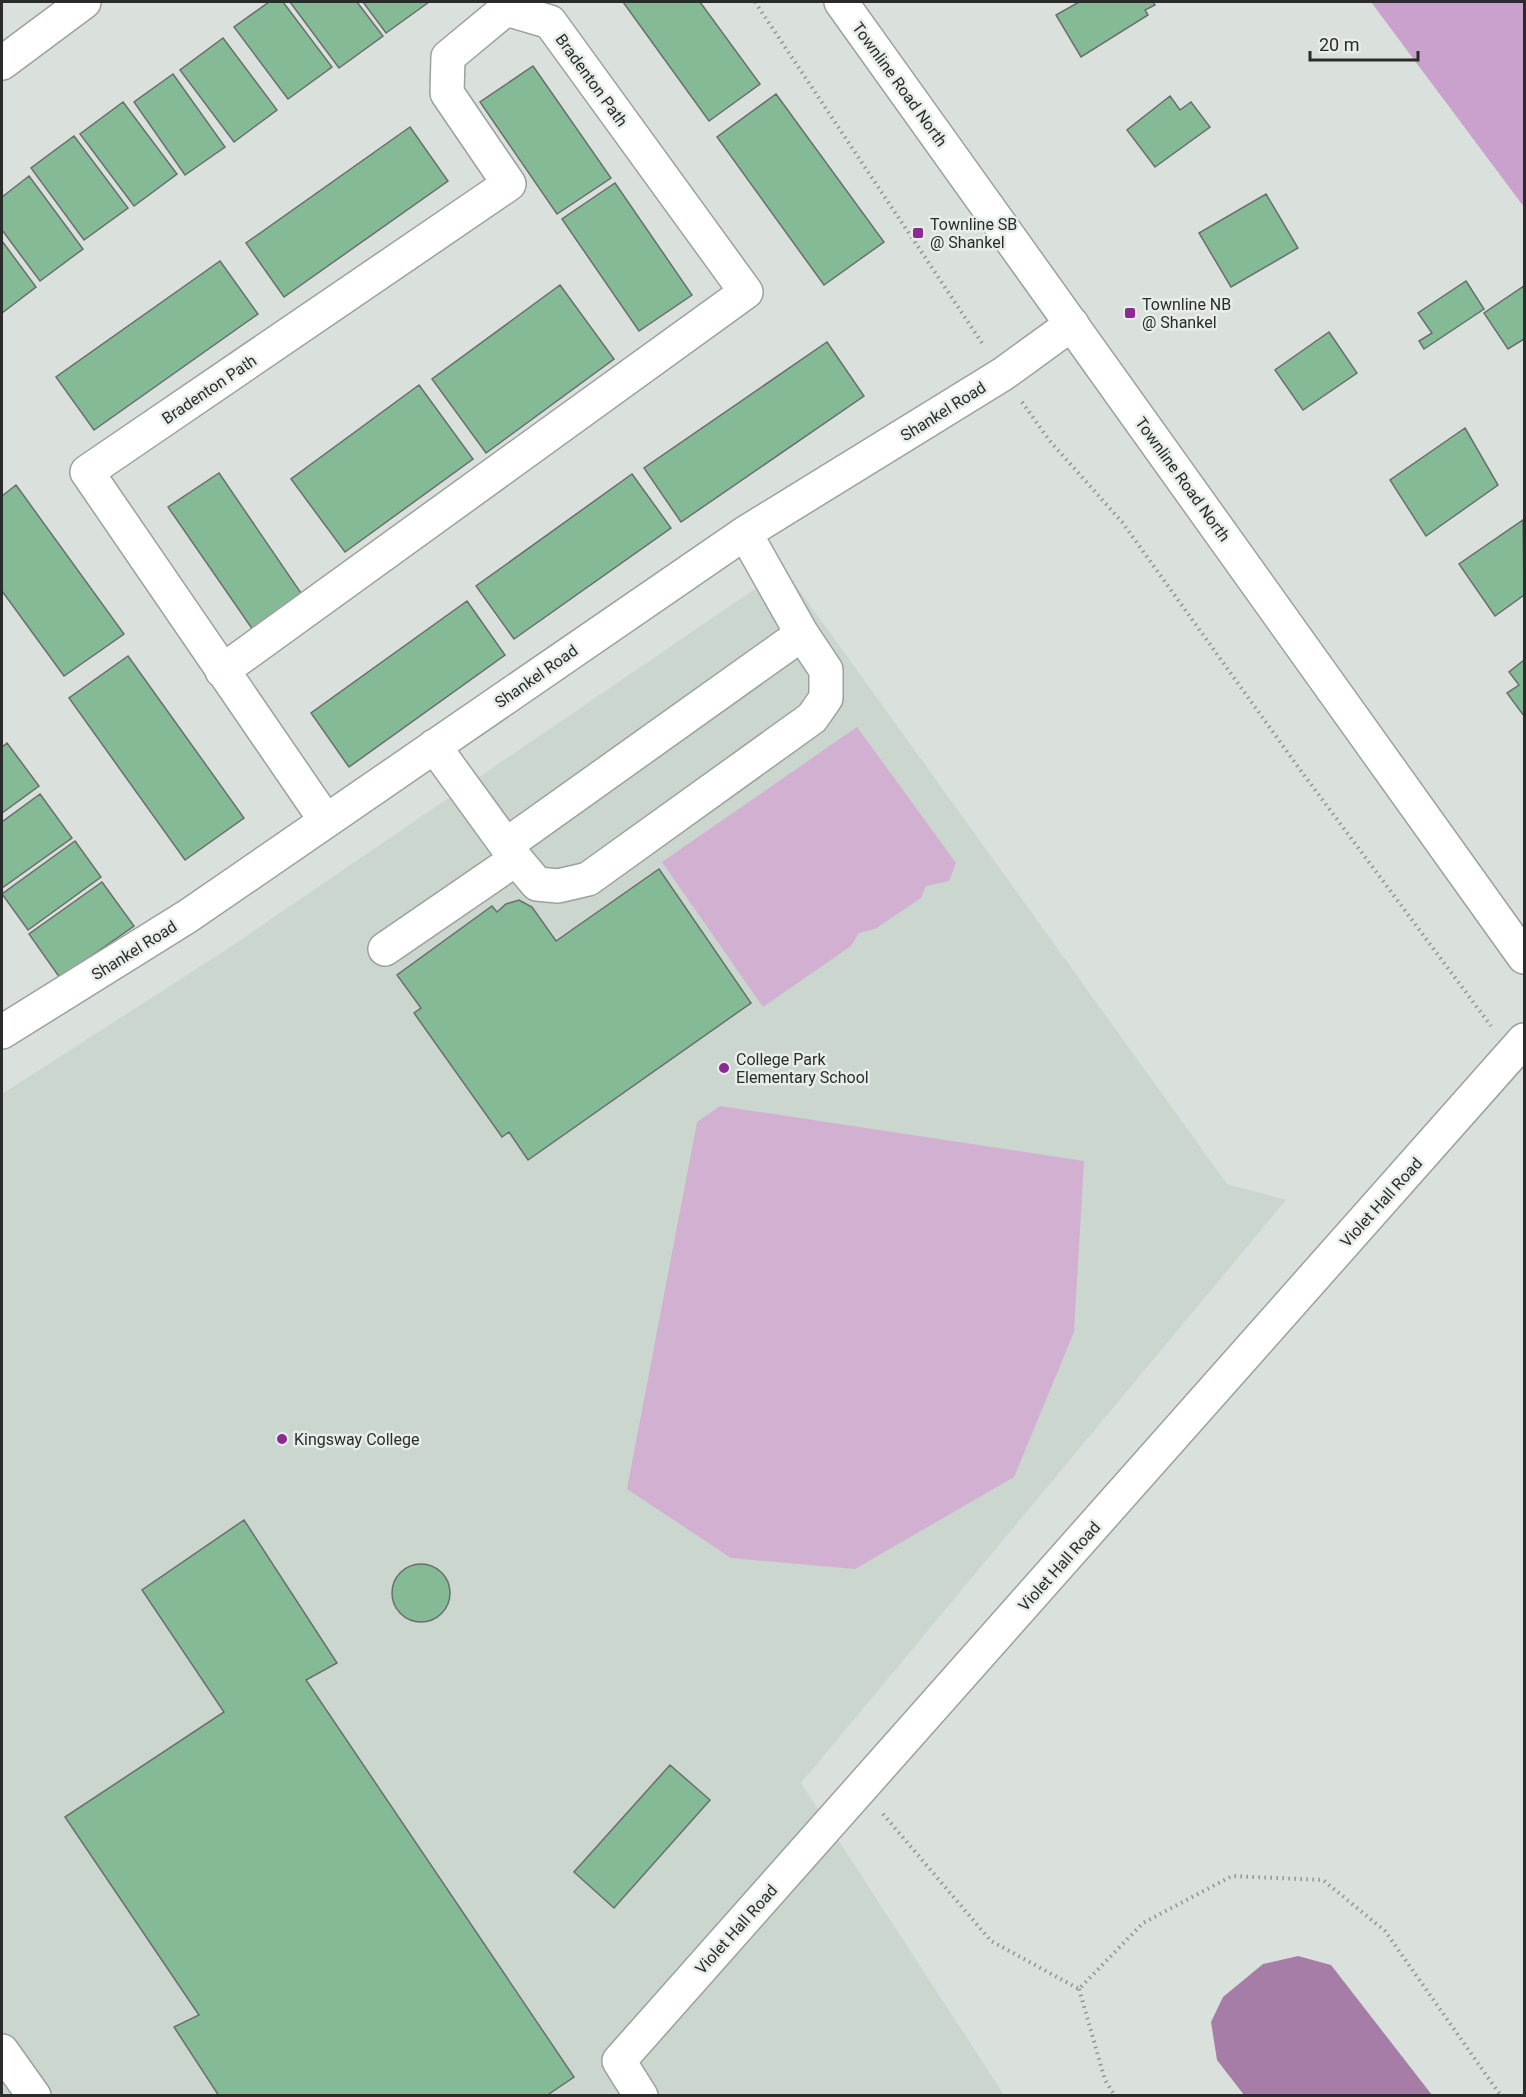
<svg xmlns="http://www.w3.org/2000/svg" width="1526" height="2097" font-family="Roboto,sans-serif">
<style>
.built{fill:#cad6ce}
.green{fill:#d1b0d2}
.forest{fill:#caa0cc}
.water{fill:#a57da7}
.building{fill:#84ba96;stroke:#6a6f6b;stroke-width:1.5}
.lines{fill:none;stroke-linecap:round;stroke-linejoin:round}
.minor-casing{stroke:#9ca19d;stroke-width:36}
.major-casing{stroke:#9ca19d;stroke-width:36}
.path{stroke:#909592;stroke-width:4;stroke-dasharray:1.5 4.5;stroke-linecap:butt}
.minor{stroke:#fff;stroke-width:33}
.major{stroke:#fff;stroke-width:33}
.poi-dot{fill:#8b2a92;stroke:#e7ede9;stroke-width:2}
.labels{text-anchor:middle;stroke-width:5;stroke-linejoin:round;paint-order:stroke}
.street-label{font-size:16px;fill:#2a2c2b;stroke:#e7ede9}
.poi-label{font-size:16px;fill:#2a2c2b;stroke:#e7ede9;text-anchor:start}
</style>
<rect width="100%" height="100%" fill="#dae0dc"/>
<path class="built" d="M 784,569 L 1227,1184 L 1286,1200 L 801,1783 L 1004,2095 L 2,2096 L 2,1094 L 223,952 Z"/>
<path class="green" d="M 857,727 L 956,863 L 949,881 L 926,886 L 921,898 L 875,929 L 859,933 L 851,946 L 763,1007 L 662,862 Z
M 720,1106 L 1084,1161 L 1074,1332 L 1014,1477 L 855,1569 L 731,1558 L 627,1489 L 697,1122 Z"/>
<path class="forest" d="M 1371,2 L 1524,2 L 1524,207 Z"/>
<path class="water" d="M 1298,1956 L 1331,1965 L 1432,2095 L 1244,2095 L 1217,2060 L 1211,2022 L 1223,1997 L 1263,1964 Z"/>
<path class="building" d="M 269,2 L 283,2 L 332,67 L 288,99 L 234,27 Z
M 290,2 L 357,2 L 383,36 L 339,68 Z
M 363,2 L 429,2 L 386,33 Z
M 623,2 L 700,2 L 760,84 L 709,121 Z
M 1079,2 L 1153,2 L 1155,5 L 1145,10 L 1148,15 L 1081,57 L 1056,15 Z
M 223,38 L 277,110 L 234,142 L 180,70 Z
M 533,66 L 611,178 L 557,214 L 480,102 Z
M 173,74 L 225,147 L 185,175 L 134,102 Z
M 776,94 L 884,242 L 824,285 L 717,137 Z
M 1170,96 L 1180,110 L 1191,102 L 1210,127 L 1155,167 L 1127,130 Z
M 123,102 L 177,174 L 134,206 L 80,134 Z
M 410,127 L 448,181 L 284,297 L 246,243 Z
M 74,136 L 128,208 L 84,240 L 31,168 Z
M 29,176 L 83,249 L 40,281 L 2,230 L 2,197 Z
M 615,183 L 692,295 L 639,331 L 562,219 Z
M 1266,194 L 1298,248 L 1231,287 L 1199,233 Z
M 2,241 L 36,287 L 2,313 Z
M 220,261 L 258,314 L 94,430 L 56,377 Z
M 1466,281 L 1484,309 L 1424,349 L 1419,341 L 1432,333 L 1418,313 Z
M 560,285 L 614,359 L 486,453 L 432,379 Z
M 1524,286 L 1524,339 L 1508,349 L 1484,313 Z
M 1329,332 L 1357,373 L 1303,410 L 1275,370 Z
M 827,342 L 864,396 L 681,522 L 644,468 Z
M 419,385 L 473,459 L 345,552 L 291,479 Z
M 1465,428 L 1498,485 L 1426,536 L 1390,480 Z
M 219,473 L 303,596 L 253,630 L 168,507 Z
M 632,474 L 671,528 L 514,639 L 476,586 Z
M 16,485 L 124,634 L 64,676 L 2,591 L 2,496 Z
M 1523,520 L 1524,595 L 1495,616 L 1459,564 Z
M 467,601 L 505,655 L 349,767 L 311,713 Z
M 128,656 L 244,818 L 185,860 L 69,698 Z
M 1524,660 L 1524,716 L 1507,693 L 1519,685 L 1509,672 Z
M 7,743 L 39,786 L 2,813 L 2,747 Z
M 40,794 L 72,838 L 2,888 L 2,822 Z
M 75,841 L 101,877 L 28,930 L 2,894 Z
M 659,869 L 751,1003 L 528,1160 L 509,1132 L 502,1137 L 414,1013 L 421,1008 L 397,975 L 492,906 L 497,912 L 506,904 L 519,900 L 532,907 L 556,941 Z
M 102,882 L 134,926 L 60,978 L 29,934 Z
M 244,1520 L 337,1663 L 306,1680 L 574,2077 L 546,2096 L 219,2096 L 174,2027 L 199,2015 L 65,1817 L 224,1712 L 142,1590 Z
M392 1593a29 29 0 1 1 58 0a29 29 0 1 1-58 0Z
M 670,1765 L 710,1800 L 614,1908 L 574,1872 Z"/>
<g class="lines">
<g class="minor-casing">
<path id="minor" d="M 2,63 L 84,2
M 745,533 L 802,634
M 222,671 L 746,292 L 550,22 L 506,9 L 448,57 L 447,93 L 509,184 L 87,472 L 326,821
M 506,845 L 802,634 L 826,670 L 826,698 L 812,718 L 588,879 L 558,886 L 537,884 L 516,859
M 385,949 L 516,859 L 434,746
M 2,1032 L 188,916 L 745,533 L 1003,374 L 1072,324
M 2,2051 L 34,2096
M 641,2096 L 619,2061 L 1524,1040"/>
</g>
<g class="major-casing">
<path id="major" d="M 841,2 L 1524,957"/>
</g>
<path class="path" d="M 755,2 L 984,346
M 1022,402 L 1049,440 L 1122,522 L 1301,771 L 1491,1026
M 883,1814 L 991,1941 L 1079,1989 L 1143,1923 L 1232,1876 L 1323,1880 L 1385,1931 L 1501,2096
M 1079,1989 L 1105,2080 L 1115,2096"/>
<use href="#minor" class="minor"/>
<use href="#major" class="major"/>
</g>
<g class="poi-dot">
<rect x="912" y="227" width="12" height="12" rx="3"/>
<rect x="1124" y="307" width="12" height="12" rx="3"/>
<circle cx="724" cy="1068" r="6"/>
<circle cx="282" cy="1439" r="6"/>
</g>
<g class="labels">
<g class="street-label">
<text transform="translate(592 80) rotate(54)" y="6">Bradenton Path</text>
<text transform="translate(900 84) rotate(54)" y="6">Townline Road North</text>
<text transform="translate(209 389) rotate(-34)" y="6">Bradenton Path</text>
<text transform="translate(943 411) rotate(-32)" y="6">Shankel Road</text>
<text transform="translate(1183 479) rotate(54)" y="6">Townline Road North</text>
<text transform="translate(536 676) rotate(-35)" y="6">Shankel Road</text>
<text transform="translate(134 950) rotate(-32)" y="6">Shankel Road</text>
<text transform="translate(1381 1202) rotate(-48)" y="6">Violet Hall Road</text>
<text transform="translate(1059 1566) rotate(-48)" y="6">Violet Hall Road</text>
<text transform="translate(736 1929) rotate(-48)" y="6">Violet Hall Road</text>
</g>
<g class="poi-label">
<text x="930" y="230">Townline SB<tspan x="930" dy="18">@ Shankel</tspan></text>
<text x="1142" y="310">Townline NB<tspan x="1142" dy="18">@ Shankel</tspan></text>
<text x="736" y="1065">College Park<tspan x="736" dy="18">Elementary School</tspan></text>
<text x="294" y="1445">Kingsway College</text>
</g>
</g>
<rect width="1526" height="2097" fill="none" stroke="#2a2c2b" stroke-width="6"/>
<path d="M1310 51v9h108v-9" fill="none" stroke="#2a2c2b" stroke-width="3"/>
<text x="1319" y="51" font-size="18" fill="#2a2c2b" stroke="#e7ede9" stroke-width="4.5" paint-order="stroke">20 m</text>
</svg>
